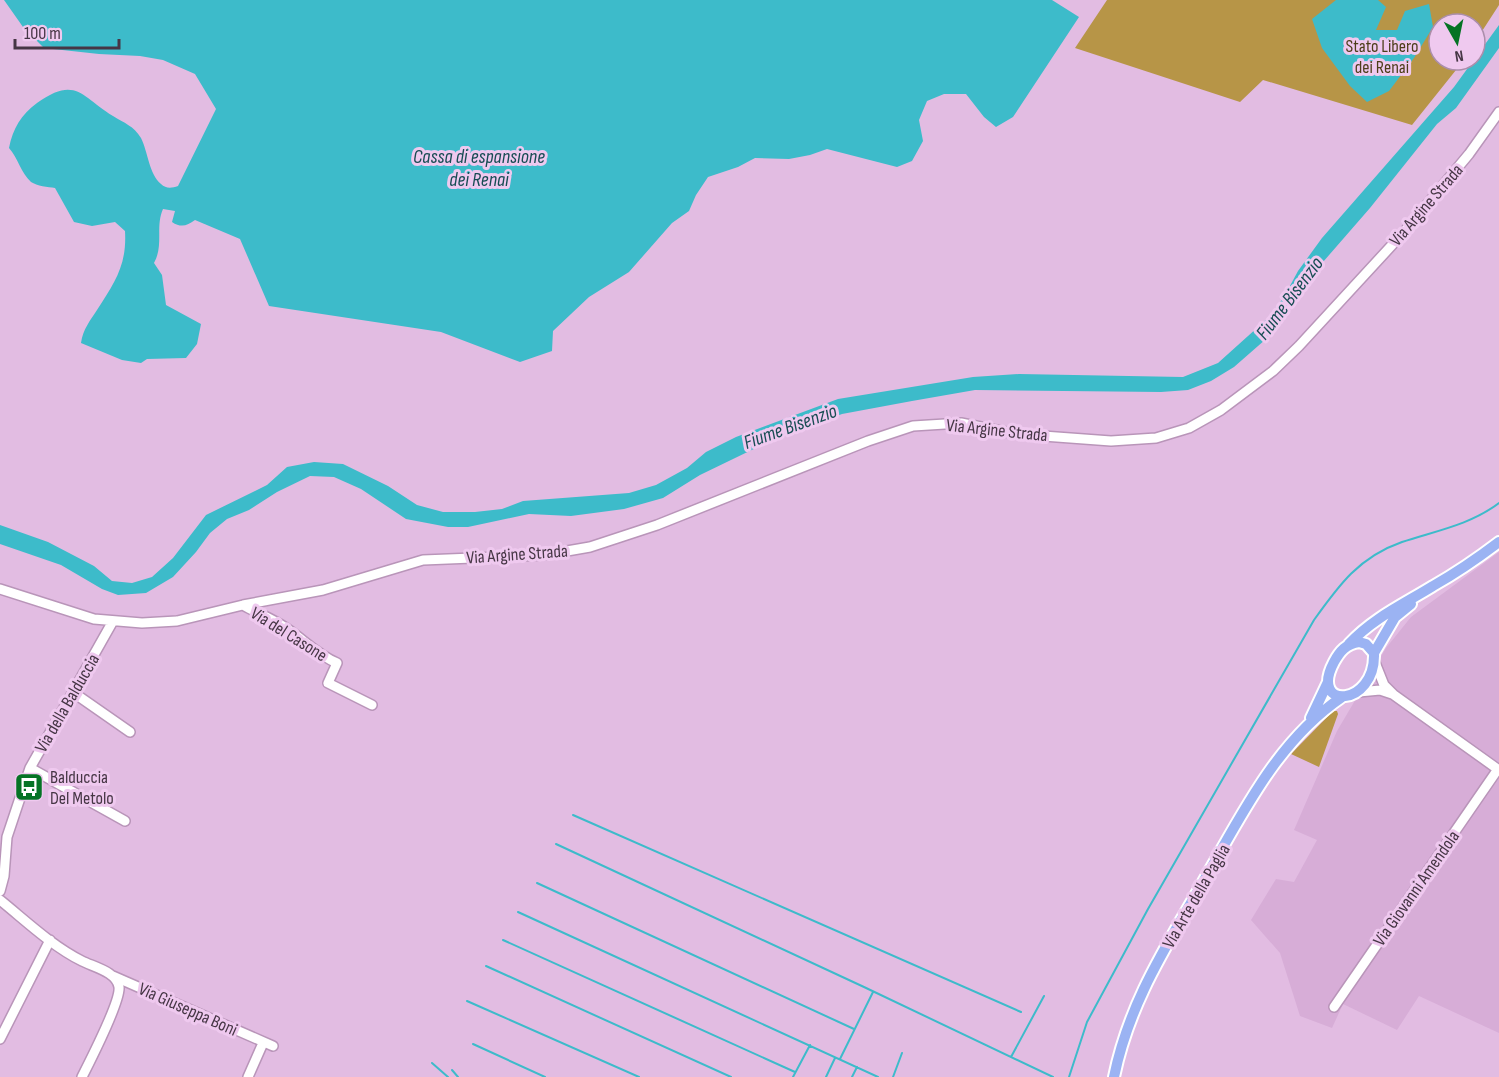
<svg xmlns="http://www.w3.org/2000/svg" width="1499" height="1077" font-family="'Sofia Sans Condensed',sans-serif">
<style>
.built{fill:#d7add7}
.green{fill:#b79547}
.water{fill:#3dbbca}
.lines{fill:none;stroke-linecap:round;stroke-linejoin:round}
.stream{stroke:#3dbbca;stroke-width:2}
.minor-casing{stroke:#b995b9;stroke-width:12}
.major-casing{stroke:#fff;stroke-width:14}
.minor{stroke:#fff;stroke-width:9}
.major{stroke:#9bb3f3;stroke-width:10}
.labels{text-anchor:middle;stroke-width:6;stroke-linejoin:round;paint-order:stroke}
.park-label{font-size:18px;fill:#4d3e1a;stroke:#efc9ef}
.street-label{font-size:18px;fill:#463645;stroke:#efc9ef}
.poi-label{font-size:18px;fill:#463645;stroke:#efc9ef;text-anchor:start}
.water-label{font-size:20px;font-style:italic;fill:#174c53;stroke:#efc9ef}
</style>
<rect width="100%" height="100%" fill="#e2bce2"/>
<path class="built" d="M 1499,552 L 1499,1033 L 1419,996 L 1397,1030 L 1343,1004 L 1332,1028 L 1300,1016 L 1280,953 L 1251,920 L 1276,879 L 1294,882 L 1317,840 L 1294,830 L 1337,731 L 1386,648 L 1411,617 Z"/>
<path class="green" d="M 1107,0 L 1499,0 L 1499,5 L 1475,42 L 1475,24 L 1439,24 L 1439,60 L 1464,60 L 1412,125 L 1263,80 L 1240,102 L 1075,48 Z
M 1333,711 L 1337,711 L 1338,714 L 1319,767 L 1291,754 Z"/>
<path class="water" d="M 4,0 L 1052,0 L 1079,17 L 1013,117 L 996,127 L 984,117 L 966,94 L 944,94 L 927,101 L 919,120 L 923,141 L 912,161 L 897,167 L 827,149 L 810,155 L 789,159 L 755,158 L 738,167 L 708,177 L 696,195 L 689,211 L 672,223 L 629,272 L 589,297 L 553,331 L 552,351 L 520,362 L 441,332 L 269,306 L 240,239 L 195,220 C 187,226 181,228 172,222 L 175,211 L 163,209 C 155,227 164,245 154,263 L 162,275 L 166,305 L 201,324 L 197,344 L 186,358 L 147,359 L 141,363 L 122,360 L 81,343 C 83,329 90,321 97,310 C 115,282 127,265 125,231 L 115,222 L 92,226 L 74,222 L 55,188 C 48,187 37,186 31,182 C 21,173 18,158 9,148 C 13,128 21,115 37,103 C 76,75 82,97 113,116 C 124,123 134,126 141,138 C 148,152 149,174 161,184 C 166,189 172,188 178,186 L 216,109 L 195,74 L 163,60 L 140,56 L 99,54 L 44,48 L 23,27 Z
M 1336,0 L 1378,0 L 1386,7 L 1376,30 L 1397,30 L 1405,11 L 1429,4 L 1433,27 L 1414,58 L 1389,91 L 1367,102 L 1350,86 L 1322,48 L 1312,19 Z
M 1499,25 L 1499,48 L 1456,108 L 1437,124 L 1370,208 L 1323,262 L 1273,333 L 1234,367 L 1211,381 L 1188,390 L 1161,392 L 975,390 L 912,401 L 842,414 L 764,444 L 700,475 L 663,498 L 624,509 L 571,516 L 529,514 L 468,527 L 448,527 L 406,519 L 361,489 L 334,477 L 310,476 L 277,492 L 249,510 L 227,519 L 210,533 L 196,552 L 173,577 L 146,593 L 118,595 L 102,589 L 61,565 L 0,544 L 0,525 L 48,542 L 94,566 L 112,581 L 132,583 L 152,577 L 173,558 L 206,515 L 267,485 L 287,467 L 314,462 L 343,464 L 388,486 L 417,505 L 443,512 L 475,512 L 502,509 L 523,501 L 629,493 L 656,485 L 687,468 L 706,452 L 736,437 L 838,399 L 973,377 L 1019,374 L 1183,377 L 1218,363 L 1268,318 L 1284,297 L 1298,271 L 1322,238 L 1454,87 Z"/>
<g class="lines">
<path class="stream" d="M 573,815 L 1021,1012
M 556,844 L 864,987 L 1053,1077
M 537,883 L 854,1029
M 518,912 L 878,1077
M 503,940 L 795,1072
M 486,966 L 731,1077
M 467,1001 L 639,1077
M 473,1044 L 545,1077
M 1011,1057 L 1044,996
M 840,1059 L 873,992
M 432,1063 L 448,1077
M 452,1070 L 458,1077
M 793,1077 L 810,1045
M 826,1077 L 835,1058
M 852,1077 L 857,1067
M 893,1077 L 902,1053
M 1069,1077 L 1087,1022 L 1148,909 L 1314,620 C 1339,585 1359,557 1402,542 C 1435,531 1470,525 1499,503"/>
<g class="minor-casing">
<path id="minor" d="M 0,589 L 94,619 L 142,623 L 177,621 L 243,605 L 323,590 L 423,560 L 544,555 L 590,547 L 657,525 L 868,441 L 913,426 L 961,423 L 1016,434 L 1111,441 L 1156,438 L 1189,428 L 1221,410 L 1273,371 L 1299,346 L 1404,232 L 1469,154 L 1499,112
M 243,605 C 257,613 273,619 286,628 C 304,640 318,655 337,663 L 328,683 L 372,705
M 1374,660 L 1384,685 L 1394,695 L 1499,770
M 1359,692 L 1380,690 L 1392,694
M 74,693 L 130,732
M 30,768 L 125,821
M 0,891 L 4,876 L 7,837 L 30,768 L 113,621
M 0,900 C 26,921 52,946 82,961 C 94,967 117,972 119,987 C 121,1001 90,1061 82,1077
M 113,976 L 273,1046
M 1334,1007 L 1498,769
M 0,1039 L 50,940
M 248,1077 L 263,1043"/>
</g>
<g class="major-casing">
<path id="major" d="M 1359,642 L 1366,644 L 1374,653 C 1376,707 1308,711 1334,662 C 1340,651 1346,644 1359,642 Z
M 1349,644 C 1373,618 1404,604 1433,586 C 1456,573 1478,558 1499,542
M 1374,653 L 1395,617 L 1411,604
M 1311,718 L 1328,682
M 1114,1077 C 1129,1003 1166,947 1203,882 C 1242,815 1276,742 1342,697"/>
</g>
<use href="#minor" class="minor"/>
<use href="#major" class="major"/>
</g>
<defs>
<g id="bus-square" transform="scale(1.5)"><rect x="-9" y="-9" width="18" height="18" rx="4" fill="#057325" stroke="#efc9ef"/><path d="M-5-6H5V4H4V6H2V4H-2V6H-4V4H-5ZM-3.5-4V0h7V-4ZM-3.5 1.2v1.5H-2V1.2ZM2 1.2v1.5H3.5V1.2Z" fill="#fff"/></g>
</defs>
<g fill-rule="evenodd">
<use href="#bus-square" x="29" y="787"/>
</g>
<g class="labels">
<g class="park-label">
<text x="1382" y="52">Stato Libero<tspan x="1382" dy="21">dei Renai</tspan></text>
</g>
<g class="street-label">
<text transform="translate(1426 205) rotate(-49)" y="6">Via Argine Strada</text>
<text transform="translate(997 430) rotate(6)" y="6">Via Argine Strada</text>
<text transform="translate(517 554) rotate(-4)" y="6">Via Argine Strada</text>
<text transform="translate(289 634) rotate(32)" y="6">Via del Casone</text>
<text transform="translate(67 703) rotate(-60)" y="6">Via della Balduccia</text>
<text transform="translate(1416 888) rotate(-55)" y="6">Via Giovanni Amendola</text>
<text transform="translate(1196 896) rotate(-60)" y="6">Via Arte della Paglia</text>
<text transform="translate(188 1009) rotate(24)" y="6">Via Giuseppa Boni</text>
</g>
<g class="poi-label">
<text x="50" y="783">Balduccia<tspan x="50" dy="21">Del Metolo</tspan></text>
</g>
<g class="water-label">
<text x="479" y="163">Cassa di espansione<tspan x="479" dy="23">dei Renai</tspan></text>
<text transform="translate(1289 298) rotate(-53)" y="7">Fiume Bisenzio</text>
<text transform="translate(790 426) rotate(-20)" y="7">Fiume Bisenzio</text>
</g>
</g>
<g transform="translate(1457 42) rotate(171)"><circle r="28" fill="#efc9ef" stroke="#ab8eab" stroke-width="1.5"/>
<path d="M0-4.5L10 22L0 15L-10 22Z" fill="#057325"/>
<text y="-9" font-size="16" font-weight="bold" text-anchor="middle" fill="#463645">N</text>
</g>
<path d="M15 39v9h104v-9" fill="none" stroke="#463645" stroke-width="3"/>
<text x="24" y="39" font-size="18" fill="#463645" stroke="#efc9ef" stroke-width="4.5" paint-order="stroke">100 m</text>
</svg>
